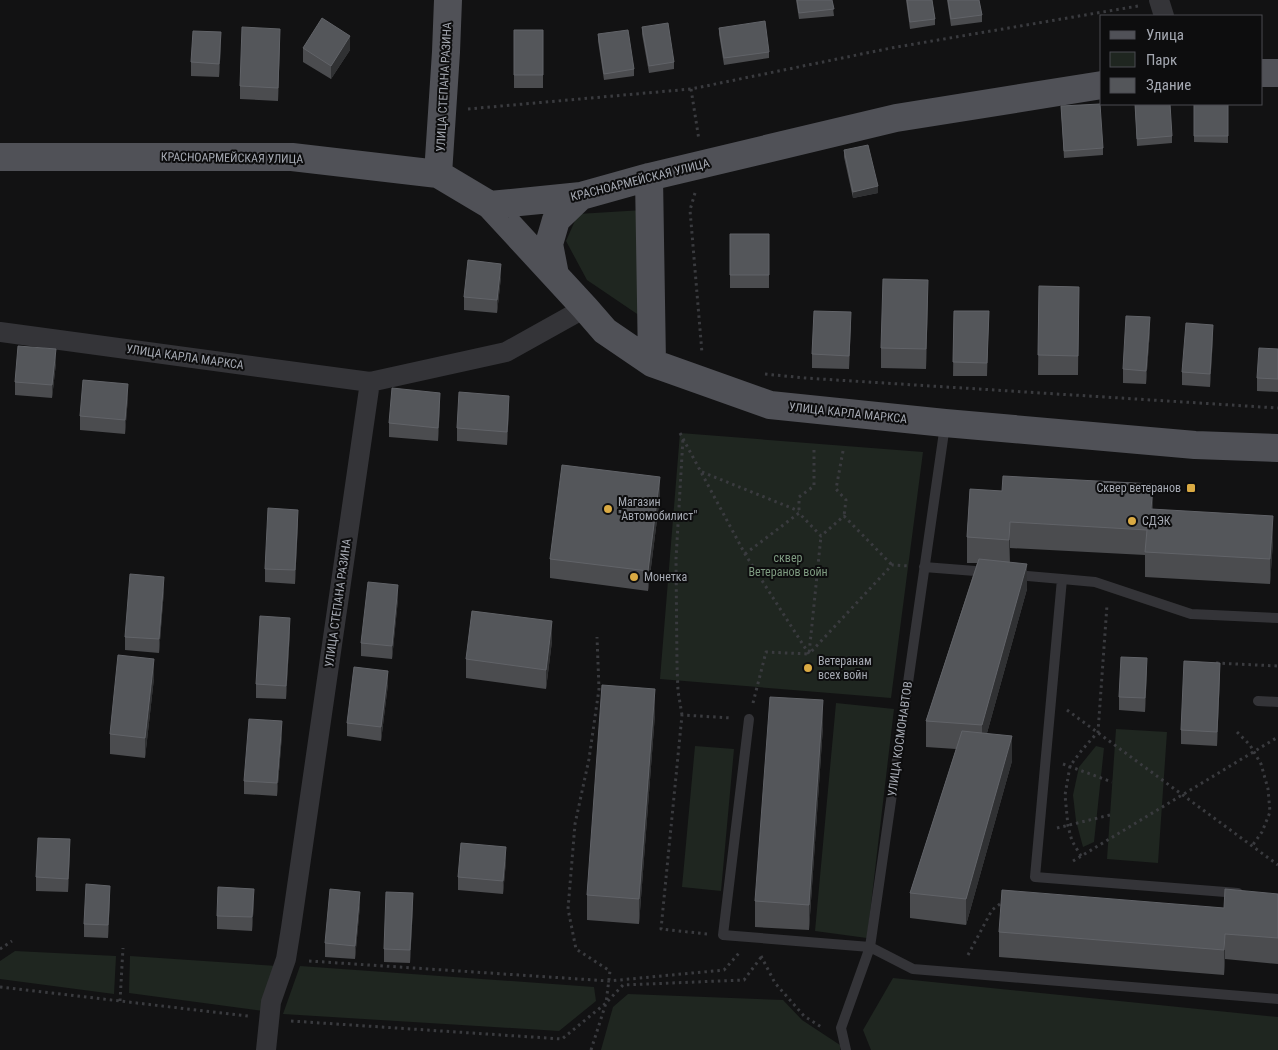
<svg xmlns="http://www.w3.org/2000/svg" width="1278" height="1050" font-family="'Roboto Condensed',sans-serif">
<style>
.green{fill:#1f2620}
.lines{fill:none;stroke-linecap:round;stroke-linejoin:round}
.path{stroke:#3a3b3f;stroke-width:3;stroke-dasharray:2.5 4;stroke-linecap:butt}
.lane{stroke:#343438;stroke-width:10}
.street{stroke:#343438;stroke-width:20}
.primary{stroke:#505157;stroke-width:28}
.wall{fill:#4b4c4f}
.shaded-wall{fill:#303133}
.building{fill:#54565a;stroke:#616368}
.poi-dot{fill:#daaa43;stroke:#0d0d0e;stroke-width:2}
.labels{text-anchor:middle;stroke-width:4;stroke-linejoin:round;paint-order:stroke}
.street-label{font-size:12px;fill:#a5a9b2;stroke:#0d0d0e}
.poi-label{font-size:12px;fill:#a5a9b2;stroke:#0d0d0e;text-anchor:start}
.park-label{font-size:12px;fill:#7e9b81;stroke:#0d0d0e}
</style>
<rect width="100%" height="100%" fill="#121213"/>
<path class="green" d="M 643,210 L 646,320 L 587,280 L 566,241 L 578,214 Z
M 680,433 L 923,452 L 891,698 L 660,679 Z
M 836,703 L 894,709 L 867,938 L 815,931 Z
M 1116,729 L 1167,732 L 1158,863 L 1107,859 Z
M 695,746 L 734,749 L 721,891 L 682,887 Z
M 1096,746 L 1104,748 L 1094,842 L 1083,847 L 1076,821 L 1073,795 L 1079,767 Z
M 15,951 L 116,956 L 114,994 L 0,979 L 0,961 Z
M 130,956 L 277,966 L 263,1011 L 129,993 Z
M 300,966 L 594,987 L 596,1001 L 559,1031 L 283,1014 Z
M 893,978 L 1278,1017 L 1278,1050 L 871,1050 L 863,1030 Z
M 628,994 L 783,1000 L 802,1020 L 840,1045 L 840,1050 L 601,1050 L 613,1007 Z"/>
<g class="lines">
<path class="path" d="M 691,89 L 699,140
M 468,109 L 691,89 L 891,48 L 1138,6
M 695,193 L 690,210 L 702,353
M 765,374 L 805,378 L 1278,408
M 680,433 L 745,554 L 809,654 L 892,565 L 909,566
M 843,451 L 836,489 L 846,500 L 844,516
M 702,472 L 799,511
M 799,510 L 799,497 L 814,486 L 814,448
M 745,554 L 799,513 L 821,536 L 844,516 L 892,565
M 1216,663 L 1278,666
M 753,703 L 766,652 L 809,654 L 821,536
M 1067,710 L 1278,865
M 682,715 L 678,691 L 677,666 L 676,559 L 683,438
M 1237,732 L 1250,745 L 1261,764 L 1268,789 L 1270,812 L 1262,832 L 1252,846
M 1063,764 L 1112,782
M 1057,828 L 1110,815
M 1081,856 L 1072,841 L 1068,826 L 1065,795 L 1070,766 L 1082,750 L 1098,732 L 1107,605
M 1073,861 L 1278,737
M 707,934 L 661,929 L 682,715 L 732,718
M 0,949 L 12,941
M 968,955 L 992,910 L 1004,901
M 761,956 L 775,983 L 804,1016 L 823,1028
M 309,961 L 609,981 L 724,970 L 739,953
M 0,987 L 248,1016
M 120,1001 L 123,948
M 291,1021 L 562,1039 L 606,1003 L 610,971 L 576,949 L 568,909 L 575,824 L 589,759 L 599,689 L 597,637
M 591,1050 L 606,1003 L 623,985 L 744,980 L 762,956"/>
<path class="lane" d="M 924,567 L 988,572
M 1015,575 L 1062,579
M 1258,701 L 1278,702
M 749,719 L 723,935 L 870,947 L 913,969 L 1278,999
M 1238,893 L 1035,877 L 1062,579 L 1095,582 L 1191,614 L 1278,618
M 846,1050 L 841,1028 L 870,947 L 945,425"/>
<path class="street" d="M 1159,0 L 1164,16
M 0,332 L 370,382
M 266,1050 L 271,1002 L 286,959 L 291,928 L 370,382 L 506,352 L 585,308"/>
<path class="primary" d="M 1262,73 L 1278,73
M 0,157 L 292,157 L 438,174 L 490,205 L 585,308 L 605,331 L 652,363 L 770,405 L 945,423 L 1195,445 L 1278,448
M 438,174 L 446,52 L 448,0
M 649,177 L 652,363
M 490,205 L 581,196 L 649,177 L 896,118 L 1102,85
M 555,275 L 549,244 L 556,220 L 581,196"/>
</g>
<path class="wall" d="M 796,0 L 832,0 L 834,16 L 799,19 Z
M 906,0 L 932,0 L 935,19 L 935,25 L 910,29 Z
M 947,0 L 979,0 L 982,15 L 982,22 L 951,26 Z
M 642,27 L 674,62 L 674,69 L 649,73 L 642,34 Z
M 719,28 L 769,52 L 769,58 L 724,65 L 719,34 Z
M 514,30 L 543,30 L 543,88 L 514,88 Z
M 598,34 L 634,69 L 634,76 L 604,80 L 598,41 Z
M 280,42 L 278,101 L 240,99 L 240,86 Z
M 221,46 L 219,77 L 191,76 L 191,62 Z
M 303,48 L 350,50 L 331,79 L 303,62 Z
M 1135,104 L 1172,136 L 1172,143 L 1137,146 Z
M 1194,104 L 1228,104 L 1228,143 L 1194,142 Z
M 1061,106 L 1103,148 L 1103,155 L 1064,158 Z
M 844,150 L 878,193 L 853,198 L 844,157 Z
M 730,234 L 769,234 L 769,288 L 730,288 Z
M 501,277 L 497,313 L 464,310 L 464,297 Z
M 1039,286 L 1079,287 L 1078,375 L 1038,375 Z
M 928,300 L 926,369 L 881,368 L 881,348 Z
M 954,311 L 989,311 L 987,376 L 953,376 Z
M 851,325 L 849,369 L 812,368 L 812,354 Z
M 1150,330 L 1146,384 L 1123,383 L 1123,369 Z
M 1213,338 L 1210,387 L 1182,385 L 1182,372 Z
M 1278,349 L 1278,392 L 1257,391 L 1257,378 Z
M 56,363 L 52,398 L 15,395 L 15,382 Z
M 128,397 L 125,434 L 80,430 L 80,416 Z
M 440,406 L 438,441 L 389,437 L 389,423 Z
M 509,410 L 507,445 L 457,441 L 457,428 Z
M 970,489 L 1153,509 L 1273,541 L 1270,584 L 1145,577 L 1145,555 L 1010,548 L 1010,562 L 1027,589 L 987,733 L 1012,761 L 966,925 L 910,918 L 910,893 L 956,749 L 926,747 L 926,721 L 977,563 L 967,563 L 967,537 Z
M 660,496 L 648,591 L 550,578 L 550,559 Z
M 298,523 L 295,584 L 265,582 L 265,569 Z
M 164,590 L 159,653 L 125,650 L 125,637 Z
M 398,599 L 392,659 L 361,656 L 361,643 Z
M 290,631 L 286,699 L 256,698 L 256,684 Z
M 552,641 L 546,689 L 466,678 L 466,659 Z
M 1147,671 L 1145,712 L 1119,710 L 1119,697 Z
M 1220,676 L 1217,746 L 1181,744 L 1181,730 Z
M 154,678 L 145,758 L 110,754 L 110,734 Z
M 388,684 L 381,741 L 347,736 L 347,723 Z
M 655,714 L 639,924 L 587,920 L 587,895 Z
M 823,726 L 809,930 L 755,927 L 755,901 Z
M 282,735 L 277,796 L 244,794 L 244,781 Z
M 70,853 L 68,892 L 36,891 L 36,877 Z
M 506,861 L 503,894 L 458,890 L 458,877 Z
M 1278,894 L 1278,964 L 1225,959 L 1224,975 L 999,957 L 999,932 L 1224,908 Z
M 110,899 L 108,938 L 84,937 L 84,924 Z
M 254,902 L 252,931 L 217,929 L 217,916 Z
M 360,905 L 355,959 L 325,957 L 325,943 Z
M 413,907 L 410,963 L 384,962 L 384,949 Z"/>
<path class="shaded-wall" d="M 280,29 L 280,42 L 278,101 L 278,88 Z
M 221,32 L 221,46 L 219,77 L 219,64 Z
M 350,36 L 350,50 L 331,79 L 331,66 Z
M 878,186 L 878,193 L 853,198 L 853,192 Z
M 501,264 L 501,277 L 497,313 L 497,300 Z
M 928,280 L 928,300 L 926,369 L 926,349 Z
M 1150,317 L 1150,330 L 1146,384 L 1146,371 Z
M 1213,325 L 1213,338 L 1210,387 L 1210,374 Z
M 56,349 L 56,363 L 52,398 L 52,385 Z
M 128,384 L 128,397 L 125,434 L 125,420 Z
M 440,393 L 440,406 L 438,441 L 438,428 Z
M 509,396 L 509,410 L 507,445 L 507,432 Z
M 660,477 L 660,496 L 648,591 L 648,571 Z
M 1153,484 L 1153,510 L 1151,509 Z
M 298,510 L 298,523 L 295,584 L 295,570 Z
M 1273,516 L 1273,541 L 1270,584 L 1270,559 Z
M 1010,522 L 1010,548 L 1009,565 L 1009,540 Z
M 1027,564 L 1027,589 L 982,751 L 982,725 Z
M 164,577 L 164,590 L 159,653 L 159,639 Z
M 398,585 L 398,599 L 392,659 L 392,646 Z
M 290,618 L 290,631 L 286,699 L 286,686 Z
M 552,621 L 552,641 L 546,689 L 546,670 Z
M 1147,658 L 1147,671 L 1145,712 L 1145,698 Z
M 154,659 L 154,678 L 145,758 L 145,738 Z
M 1220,663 L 1220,676 L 1217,746 L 1217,732 Z
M 388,671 L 388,684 L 381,741 L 381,727 Z
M 655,689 L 655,714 L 639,924 L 639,899 Z
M 823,700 L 823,726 L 809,930 L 809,905 Z
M 282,721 L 282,735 L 277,796 L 277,783 Z
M 1012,736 L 1012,761 L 966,925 L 966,899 Z
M 70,839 L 70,853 L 68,892 L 68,879 Z
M 506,847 L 506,861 L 503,894 L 503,881 Z
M 110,886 L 110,899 L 108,938 L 108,925 Z
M 254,889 L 254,902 L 252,931 L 252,917 Z
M 360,892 L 360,905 L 355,959 L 355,946 Z
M 413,893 L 413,907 L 410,963 L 410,950 Z
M 1225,934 L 1225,959 L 1224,975 L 1224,950 Z"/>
<path class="building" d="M 797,0 L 832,0 L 834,9 L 799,13 Z
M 907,0 L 932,0 L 935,19 L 910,22 Z
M 948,0 L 979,0 L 982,15 L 951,19 Z
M 322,18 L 350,36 L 331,66 L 303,48 Z
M 765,21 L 769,52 L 724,58 L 719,28 Z
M 668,23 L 674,62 L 649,66 L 642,27 Z
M 242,27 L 280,29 L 278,88 L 240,86 Z
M 514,30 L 543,30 L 543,75 L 514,75 Z
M 628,30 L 634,69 L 604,74 L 598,34 Z
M 193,31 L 221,32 L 219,64 L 191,62 Z
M 1100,104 L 1103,148 L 1064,151 L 1061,106 Z
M 1135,104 L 1170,104 L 1172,136 L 1137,139 Z
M 1194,104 L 1228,104 L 1228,136 L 1194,136 Z
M 868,145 L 878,186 L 853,192 L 844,150 Z
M 730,234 L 769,234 L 769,275 L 730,275 Z
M 468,260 L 501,264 L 497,300 L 464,297 Z
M 883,279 L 928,280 L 926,349 L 881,348 Z
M 1039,286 L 1079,287 L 1078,356 L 1038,355 Z
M 814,311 L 851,312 L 849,356 L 812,354 Z
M 954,311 L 989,311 L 987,363 L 953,362 Z
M 1126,316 L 1150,317 L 1146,371 L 1123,369 Z
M 1186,323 L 1213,325 L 1210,374 L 1182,372 Z
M 18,346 L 56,349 L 52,385 L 15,382 Z
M 1259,348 L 1278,349 L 1278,379 L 1257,378 Z
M 83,380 L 128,384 L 125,420 L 80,416 Z
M 392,388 L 440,393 L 438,428 L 389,423 Z
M 459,392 L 509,396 L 507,432 L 457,428 Z
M 562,465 L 660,477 L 648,571 L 550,559 Z
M 1003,476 L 1153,484 L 1151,509 L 1273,516 L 1270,559 L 1145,552 L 1147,530 L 1010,522 L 1009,540 L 967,537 L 970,489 L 1002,491 Z
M 268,508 L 298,510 L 295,570 L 265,569 Z
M 979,559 L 1027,564 L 982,725 L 926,721 Z
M 130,574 L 164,577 L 159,639 L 125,637 Z
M 368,582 L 398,585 L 392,646 L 361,643 Z
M 472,611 L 552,621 L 546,670 L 466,659 Z
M 260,616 L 290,618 L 286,686 L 256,684 Z
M 118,655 L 154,659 L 145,738 L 110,734 Z
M 1121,657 L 1147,658 L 1145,698 L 1119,697 Z
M 1184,661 L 1220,663 L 1217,732 L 1181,730 Z
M 354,667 L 388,671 L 381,727 L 347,723 Z
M 602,685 L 655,689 L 639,899 L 587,895 Z
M 770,697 L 823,700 L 809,905 L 755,901 Z
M 249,719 L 282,721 L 277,783 L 244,781 Z
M 962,731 L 1012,736 L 966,899 L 910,893 Z
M 38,838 L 70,839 L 68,879 L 36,877 Z
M 461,843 L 506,847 L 503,881 L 458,877 Z
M 86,884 L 110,886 L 108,925 L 84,924 Z
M 218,887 L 254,889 L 252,917 L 217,916 Z
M 330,889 L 360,892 L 355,946 L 325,943 Z
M 1225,889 L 1278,894 L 1278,938 L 1225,934 L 1224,950 L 999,932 L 1002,890 L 1224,908 Z
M 386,892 L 413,893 L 410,950 L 384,949 Z"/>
<g class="poi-dot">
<rect x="1186" y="483" width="10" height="10" rx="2.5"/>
<circle cx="608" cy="509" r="5"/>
<circle cx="1132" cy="521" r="5"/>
<circle cx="634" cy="577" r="5"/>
<circle cx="808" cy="668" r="5"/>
</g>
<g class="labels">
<g class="street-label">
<text transform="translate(444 87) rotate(-87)" y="4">УЛИЦА СТЕПАНА РАЗИНА</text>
<text transform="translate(232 158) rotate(1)" y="4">КРАСНОАРМЕЙСКАЯ УЛИЦА</text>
<text transform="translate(640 180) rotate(-14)" y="4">КРАСНОАРМЕЙСКАЯ УЛИЦА</text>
<text transform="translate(185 357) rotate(8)" y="4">УЛИЦА КАРЛА МАРКСА</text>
<text transform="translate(848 413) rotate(6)" y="4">УЛИЦА КАРЛА МАРКСА</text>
<text transform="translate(338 603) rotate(-82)" y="4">УЛИЦА СТЕПАНА РАЗИНА</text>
<text transform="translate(900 739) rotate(-82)" y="4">УЛИЦА КОСМОНАВТОВ</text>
</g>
<g class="poi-label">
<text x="1181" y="492" text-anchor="end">Сквер ветеранов</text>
<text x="618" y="506">Магазин<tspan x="618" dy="14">"Автомобилист"</tspan></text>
<text x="1142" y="525">СДЭК</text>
<text x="644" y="581">Монетка</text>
<text x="818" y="665">Ветеранам<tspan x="818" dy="14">всех войн</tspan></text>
</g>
<g class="park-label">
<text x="788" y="562">сквер<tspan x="788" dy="14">Ветеранов войн</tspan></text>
</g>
</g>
<rect x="1100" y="15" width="162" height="90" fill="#0d0d0e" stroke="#4a4b50"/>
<rect x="1110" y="31" width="25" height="8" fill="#505157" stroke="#4a4b50"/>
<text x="1146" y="40" font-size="15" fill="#a5a9b2">Улица</text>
<rect x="1110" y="52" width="25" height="15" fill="#1f2620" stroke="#4a4b50"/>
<text x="1146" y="65" font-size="15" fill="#a5a9b2">Парк</text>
<rect x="1110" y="78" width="25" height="15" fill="#54565a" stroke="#4a4b50"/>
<text x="1146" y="90" font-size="15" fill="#a5a9b2">Здание</text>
</svg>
